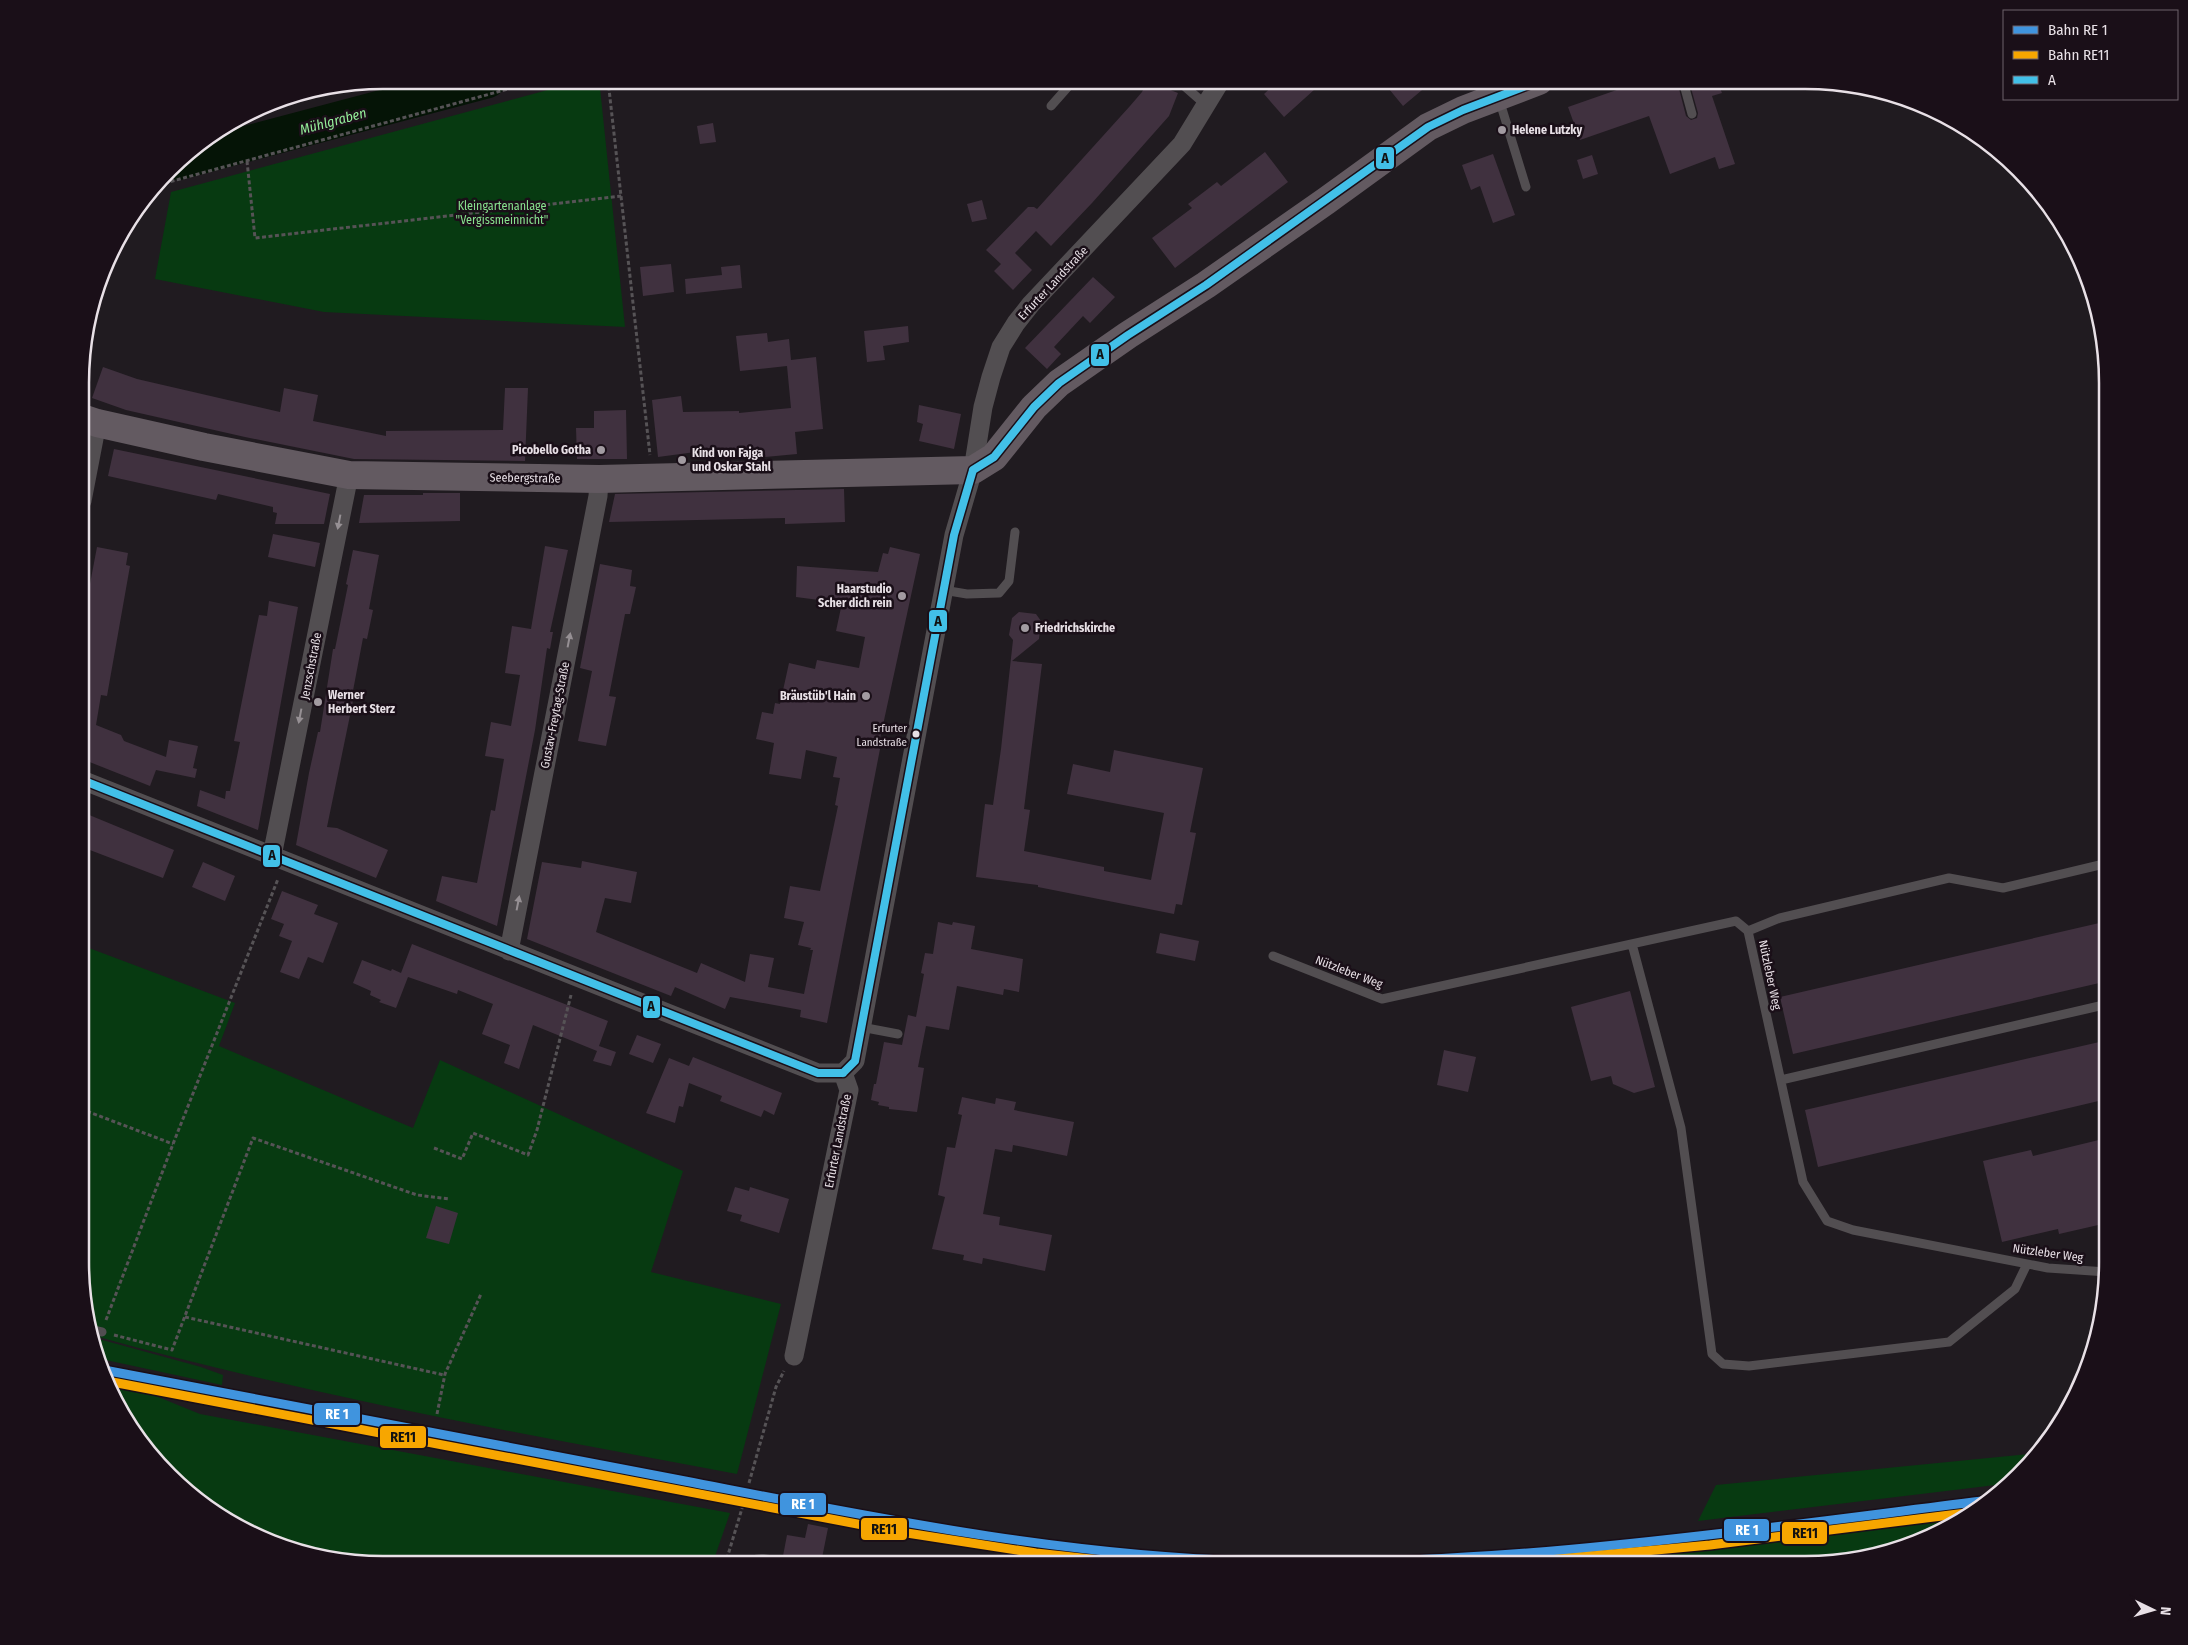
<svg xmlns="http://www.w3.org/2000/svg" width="2188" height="1645" font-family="'Fira Sans Condensed',sans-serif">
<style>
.green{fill:#073a11}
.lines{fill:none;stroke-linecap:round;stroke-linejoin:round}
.river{stroke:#051406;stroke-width:36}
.building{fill:#40313f}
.path{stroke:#565356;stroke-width:3;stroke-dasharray:4 2.5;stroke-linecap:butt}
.service{stroke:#524e51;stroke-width:9}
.minor{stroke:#524e51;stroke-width:19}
.primary{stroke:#635a61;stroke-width:28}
.bus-1-casing{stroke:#1a0f18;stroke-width:11}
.bus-1{stroke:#42c0e8;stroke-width:8}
.rail-1-casing{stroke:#1a0f18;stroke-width:12}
.rail-2-casing{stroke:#1a0f18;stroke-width:12}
.rail-1{stroke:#4094de;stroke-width:9}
.rail-2{stroke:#f7a600;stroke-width:9}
.oneway{fill:#969094}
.poi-dot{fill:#a29ba1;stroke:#1a0f18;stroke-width:2}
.bus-dot{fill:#e8e0e6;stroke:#1a0f18;stroke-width:2}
.labels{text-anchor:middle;stroke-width:5;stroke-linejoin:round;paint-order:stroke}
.bus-label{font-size:11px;fill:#e8e0e6;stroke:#1a0f18;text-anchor:end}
.poi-label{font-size:12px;font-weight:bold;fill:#e8e0e6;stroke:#1a0f18;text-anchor:start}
.park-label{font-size:12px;fill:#88e18e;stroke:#1a0f18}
.street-label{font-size:12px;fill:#e8e0e6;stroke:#1a0f18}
.water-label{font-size:14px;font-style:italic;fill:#94ed99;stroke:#1a0f18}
.rim{fill:none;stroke:#e8e0e6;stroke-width:2.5}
.line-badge{stroke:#1a0f18;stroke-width:2}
.badge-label{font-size:14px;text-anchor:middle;font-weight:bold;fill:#fff}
.pale-badge-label{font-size:14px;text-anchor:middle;font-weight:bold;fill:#111}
</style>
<rect width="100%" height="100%" fill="#201b20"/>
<path class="green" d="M 581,81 L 600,88 L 625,327 L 324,312 L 155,279 L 171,192 Z
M 81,945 L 235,1003 L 219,1046 L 413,1128 L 440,1060 L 683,1171 L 651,1272 L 781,1304 L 737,1474 C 522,1434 306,1395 95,1336 L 81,1283 Z
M 95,1338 L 201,1367 L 223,1375 L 222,1385 L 101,1359 Z
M 108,1384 L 141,1390 L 200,1414 L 730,1513 L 712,1565 L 363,1564 L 267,1542 L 183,1490 L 111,1397 Z
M 2039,1453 L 2033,1462 L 2004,1484 L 1698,1521 L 1716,1485 Z
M 1964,1515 L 1939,1534 L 1865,1559 L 1806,1565 L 1537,1565 Z"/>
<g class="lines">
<path class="river" d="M 178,162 L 488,80"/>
</g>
<path class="building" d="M 1279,80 L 1325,80 L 1284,117 L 1264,94 Z
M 1400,80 L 1434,80 L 1403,106 L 1389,89 Z
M 1147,81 L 1178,93 L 1169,116 L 1092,203 L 1051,246 L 1036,231 L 1015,253 L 1032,270 L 1013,290 L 994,271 L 1001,264 L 986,250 L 1028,207 L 1034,207 L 1037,209 L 1130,106 L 1142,92 Z
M 1629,81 L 1677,81 L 1686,116 L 1691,120 L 1697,118 L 1698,113 L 1689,81 L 1717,81 L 1722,93 L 1712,96 L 1735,164 L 1719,169 L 1715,157 L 1670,174 L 1649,116 L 1580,140 L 1568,107 L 1631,85 Z
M 713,123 L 716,142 L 700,144 L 697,126 Z
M 1265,152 L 1288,182 L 1175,268 L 1152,238 L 1192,208 L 1188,204 L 1217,182 L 1221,186 Z
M 1493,154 L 1515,215 L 1493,223 L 1480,186 L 1471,190 L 1462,165 Z
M 1592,155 L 1598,174 L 1583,179 L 1577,160 Z
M 982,200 L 987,219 L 972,222 L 967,204 Z
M 671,264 L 674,292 L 643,296 L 640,267 Z
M 740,265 L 742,288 L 686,294 L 685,279 L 722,275 L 721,267 Z
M 1093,277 L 1115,297 L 1090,323 L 1083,316 L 1054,347 L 1061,354 L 1047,369 L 1025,348 Z
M 908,326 L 909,342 L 883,346 L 885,360 L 867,362 L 864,331 Z
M 767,333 L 768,342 L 789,339 L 791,360 L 816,357 L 823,429 L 795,432 L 797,454 L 765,457 L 765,453 L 703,454 L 703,451 L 658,457 L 652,400 L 681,396 L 683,412 L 739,411 L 739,413 L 791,408 L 787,366 L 740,371 L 736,336 Z
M 103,367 L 137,379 L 280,412 L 284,388 L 318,395 L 313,421 L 386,436 L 386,431 L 503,430 L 505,388 L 528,388 L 525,461 L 354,459 L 245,437 L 126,410 L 92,398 Z
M 919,405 L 961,414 L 954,449 L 919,441 L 923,424 L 917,422 Z
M 626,410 L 627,459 L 577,459 L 576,428 L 594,428 L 594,411 Z
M 114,449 L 330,494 L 324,524 L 275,524 L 277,513 L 273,512 L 273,507 L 218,494 L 216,500 L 108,476 Z
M 844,489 L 845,522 L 785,524 L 785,518 L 609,522 L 615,494 Z
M 423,493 L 460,493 L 460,521 L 359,523 L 364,495 L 423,495 Z
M 273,534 L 320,543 L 315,567 L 268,557 Z
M 545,546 L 568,550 L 550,632 L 553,632 L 550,649 L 547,648 L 535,730 L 497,926 L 436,901 L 442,876 L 477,883 L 491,810 L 495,811 L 504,759 L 485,756 L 491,722 L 511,726 L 520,675 L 505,673 L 512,626 L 531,629 Z
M 97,547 L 128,553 L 126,565 L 130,566 L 107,696 L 101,695 L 96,725 L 121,735 L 124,741 L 166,757 L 169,740 L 198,746 L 193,768 L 197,769 L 195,778 L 156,770 L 150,786 L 82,759 L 82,626 Z
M 890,547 L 920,554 L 878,748 L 880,749 L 827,1023 L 800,1017 L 801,1010 L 730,997 L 725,1009 L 675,987 L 671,996 L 527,939 L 542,862 L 581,868 L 582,861 L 637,872 L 631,903 L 605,898 L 596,932 L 697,973 L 701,963 L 745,982 L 750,954 L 774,958 L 768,987 L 804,994 L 813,950 L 810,950 L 811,948 L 798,945 L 804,922 L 784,918 L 790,886 L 820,891 L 838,806 L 835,805 L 840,778 L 833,777 L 837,757 L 806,750 L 801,779 L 769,774 L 774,743 L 756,739 L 762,712 L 773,714 L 775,703 L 780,704 L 789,663 L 815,669 L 817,660 L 859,668 L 865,637 L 836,631 L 842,603 L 796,597 L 797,566 L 878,572 L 883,553 L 888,554 Z
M 353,550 L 379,555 L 369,609 L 373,610 L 367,639 L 363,638 L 352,696 L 354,696 L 327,827 L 337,828 L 388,850 L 376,878 L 296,845 L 309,773 L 318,732 L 320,732 L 333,649 L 335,649 L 348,585 L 346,584 Z
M 600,564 L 632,570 L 630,586 L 636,587 L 630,614 L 625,614 L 609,696 L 616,697 L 606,746 L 578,741 L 592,671 L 580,668 Z
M 269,601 L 298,607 L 258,830 L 197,806 L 200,790 L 225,799 L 226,791 L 230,791 L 240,742 L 234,741 L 259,615 L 267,616 Z
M 1019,612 L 1036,614 L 1041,621 L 1039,639 L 1012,661 L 1042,664 L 1024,809 L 1030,810 L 1024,851 L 1104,867 L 1104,871 L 1151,880 L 1164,813 L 1067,794 L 1073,764 L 1110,772 L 1114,750 L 1203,768 L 1190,832 L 1196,833 L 1182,905 L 1176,904 L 1174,914 L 1038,887 L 1038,885 L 976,877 L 985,804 L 993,805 L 1001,749 L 1013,640 L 1009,635 L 1012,618 Z
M 82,812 L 174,850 L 163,878 L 82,847 Z
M 203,862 L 235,876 L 225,901 L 192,887 Z
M 282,891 L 318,905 L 314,914 L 338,923 L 323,963 L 308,957 L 299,979 L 280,972 L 292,941 L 279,936 L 284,924 L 271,919 Z
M 2108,921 L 2108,981 L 1793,1054 L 1780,997 Z
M 938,922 L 952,925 L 953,922 L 975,926 L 971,949 L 1023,959 L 1019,992 L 1004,989 L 1003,995 L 957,986 L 949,1030 L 926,1026 L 918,1067 L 924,1068 L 917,1112 L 889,1109 L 889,1107 L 878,1105 L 879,1102 L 871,1100 L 874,1084 L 876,1084 L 884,1042 L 902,1045 L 908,1015 L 916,1017 L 924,974 L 921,973 L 925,953 L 933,954 Z
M 1160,933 L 1199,941 L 1195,961 L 1156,953 Z
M 412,944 L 608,1021 L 599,1046 L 616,1052 L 611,1066 L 593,1061 L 597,1051 L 533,1025 L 519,1069 L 504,1063 L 510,1045 L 482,1034 L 493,1004 L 458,990 L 457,994 L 408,977 L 396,1008 L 379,1002 L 381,1000 L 370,995 L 371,991 L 353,983 L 362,960 L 391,971 L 392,969 L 401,973 Z
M 1630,991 L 1655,1087 L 1634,1093 L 1613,1084 L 1611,1076 L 1591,1081 L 1571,1007 Z
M 637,1035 L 661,1044 L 653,1063 L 629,1054 Z
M 2108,1040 L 2107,1099 L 1818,1167 L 1805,1110 Z
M 1444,1050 L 1476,1057 L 1468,1092 L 1437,1085 Z
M 693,1057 L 782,1093 L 774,1115 L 764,1110 L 761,1117 L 720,1101 L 722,1096 L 689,1083 L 683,1107 L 679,1106 L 675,1123 L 646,1113 L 669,1058 L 689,1066 Z
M 962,1097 L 995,1104 L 996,1098 L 1016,1102 L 1014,1110 L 1074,1122 L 1067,1156 L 1013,1145 L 1012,1152 L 995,1149 L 983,1214 L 1000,1217 L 999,1225 L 1052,1235 L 1045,1271 L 983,1258 L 982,1264 L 963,1260 L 964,1255 L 932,1249 L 945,1197 L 938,1195 L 947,1147 L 955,1148 L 962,1115 L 958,1114 Z
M 2107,1138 L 2107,1223 L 2059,1234 L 2058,1229 L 2002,1242 L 1983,1161 L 2031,1150 L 2033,1156 Z
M 735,1187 L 749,1191 L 750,1187 L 789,1199 L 779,1233 L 740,1221 L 742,1215 L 727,1211 Z
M 436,1206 L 458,1213 L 449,1244 L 426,1238 Z
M 808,1524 L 828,1528 L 821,1563 L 783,1556 L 787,1535 L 805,1538 Z"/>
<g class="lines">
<path class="path" d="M 608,80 L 650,455
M 247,161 L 255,238 L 622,196
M 158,185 L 541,80
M 81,1109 L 173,1144
M 434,1148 L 462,1159 L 473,1133 L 528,1155 L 537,1130 L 571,995
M 185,1317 L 444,1375
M 106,1320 L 173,1144 L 278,879
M 114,1335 L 172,1350 L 253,1138 L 417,1195 L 450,1199
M 437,1414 L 445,1374 L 481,1294
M 749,1483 L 776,1387 L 784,1371
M 725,1565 L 743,1505"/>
<path class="service" d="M 1172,80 L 1182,84 L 1206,105
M 1683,81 L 1692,114
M 1499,99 L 1526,187
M 1051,106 L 1074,80
M 943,590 L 967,594 L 999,593 L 1009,581 L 1015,532
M 1748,931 L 1780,918 L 1949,878 L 2003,888 L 2108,863
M 1632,944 L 1681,1128 L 1712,1354 L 1723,1364 L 1749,1366 L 1949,1342 L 2015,1289 L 2027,1264
M 1273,956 L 1382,999 L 1736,921 L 1748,931 L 1803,1182 L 1827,1221 L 1853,1230 L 2048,1268 L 2107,1272
M 861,1027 L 898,1034
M 1781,1080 L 2108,1004
M 93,1330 L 102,1332
M 744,1565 C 757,1553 776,1561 791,1565"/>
<path class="minor" d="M 82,501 L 97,423
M 82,780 L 818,1073 L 843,1073
M 272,856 L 349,475
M 509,951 L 598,496 L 599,479
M 843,1073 L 855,1061 L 954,535 L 973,470 L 983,407 L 991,377 L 1001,347 L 1016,323 L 1031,304 L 1182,144 L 1221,80
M 794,1356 L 849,1090 L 843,1073"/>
<path class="primary" d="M 82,418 L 97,423 L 204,447 L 349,475 L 599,479 L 973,470 L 994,457 L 1034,407 L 1059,383 L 1128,335 L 1206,285 L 1326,201 L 1428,127 L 1463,110 L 1539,81"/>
<g class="bus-1-casing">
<path id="bus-1" d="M 973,470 L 994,457 L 1034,407 L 1059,383 L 1128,335 L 1206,285 L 1428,127 L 1463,110 L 1539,81
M 82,780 L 818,1073 L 843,1073
M 843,1073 L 855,1061 L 954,535 L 973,470"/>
</g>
<use href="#bus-1" class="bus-1"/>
<g class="rail-1-casing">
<path id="rail-1" d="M 104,1370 C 298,1407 491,1443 685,1481 C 872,1517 1060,1556 1251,1561 C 1496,1568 1740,1531 1982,1501"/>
</g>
<g class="rail-2-casing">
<path id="rail-2" d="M 107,1381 L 894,1531 L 1036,1553 L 1145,1565
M 1494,1565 L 1710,1545 L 1966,1513"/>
</g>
<use href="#rail-1" class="rail-1"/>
<use href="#rail-2" class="rail-2"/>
</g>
<defs><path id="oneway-solid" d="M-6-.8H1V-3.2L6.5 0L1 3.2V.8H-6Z" transform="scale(1.25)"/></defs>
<g class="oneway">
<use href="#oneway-solid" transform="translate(339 522) rotate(101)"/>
<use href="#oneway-solid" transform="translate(569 640) rotate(-79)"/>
<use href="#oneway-solid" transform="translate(300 716) rotate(101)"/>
<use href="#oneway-solid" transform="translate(518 903) rotate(-79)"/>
</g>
<g class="poi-dot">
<circle cx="1502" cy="130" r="5"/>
<circle cx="601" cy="450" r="5"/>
<circle cx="682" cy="460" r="5"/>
<circle cx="902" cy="596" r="5"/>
<circle cx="1025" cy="628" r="5"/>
<circle cx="866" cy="696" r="5"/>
<circle cx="318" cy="702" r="5"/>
</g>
<circle class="bus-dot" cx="916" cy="734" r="4.5"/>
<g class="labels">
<g class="bus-label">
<text x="907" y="732">Erfurter<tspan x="907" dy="14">Landstraße</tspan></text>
</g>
<g class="poi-label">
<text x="1512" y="134">Helene Lutzky</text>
<text x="591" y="454" text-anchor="end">Picobello Gotha</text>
<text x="692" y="457">Kind von Fajga<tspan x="692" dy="14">und Oskar Stahl</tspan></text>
<text x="892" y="593" text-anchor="end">Haarstudio<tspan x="892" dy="14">Scher dich rein</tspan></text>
<text x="1035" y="632">Friedrichskirche</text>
<text x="328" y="699">Werner<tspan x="328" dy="14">Herbert Sterz</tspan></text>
<text x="856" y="700" text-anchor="end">Bräustüb'l Hain</text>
</g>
<g class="park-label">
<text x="502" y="210">Kleingartenanlage<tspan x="502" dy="14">"Vergissmeinnicht"</tspan></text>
</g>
<g class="street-label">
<text transform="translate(1053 283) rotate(-47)" y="4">Erfurter Landstraße</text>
<text transform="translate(525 478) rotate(1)" y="4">Seebergstraße</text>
<text transform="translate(311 666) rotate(-79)" y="4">Jenzschstraße</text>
<text transform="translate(555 715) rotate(-79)" y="4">Gustav-Freytag-Straße</text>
<text transform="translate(1349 972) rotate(21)" y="4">Nützleber Weg</text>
<text transform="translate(1770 975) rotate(78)" y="4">Nützleber Weg</text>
<text transform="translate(838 1141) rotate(-79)" y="4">Erfurter Landstraße</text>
<text transform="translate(2048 1253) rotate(8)" y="4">Nützleber Weg</text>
</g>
<g class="water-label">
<text transform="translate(333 121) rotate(-15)" y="5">Mühlgraben</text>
</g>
</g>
<path d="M0 0H2188V1645H0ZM383 89H1805A294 294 0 0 1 2099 383V1262A294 294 0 0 1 1805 1556H383A294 294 0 0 1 89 1262V383A294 294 0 0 1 383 89Z" fill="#1a0f18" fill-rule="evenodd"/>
<path class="rim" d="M383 89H1805A294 294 0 0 1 2099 383V1262A294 294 0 0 1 1805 1556H383A294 294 0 0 1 89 1262V383A294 294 0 0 1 383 89Z"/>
<g class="line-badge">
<rect x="1375" y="146" width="20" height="24" rx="5" fill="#42c0e8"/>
<rect x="1090" y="343" width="20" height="24" rx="5" fill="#42c0e8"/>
<rect x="928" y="609" width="20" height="24" rx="5" fill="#42c0e8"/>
<rect x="262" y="844" width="19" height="24" rx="5" fill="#42c0e8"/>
<rect x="642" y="995" width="19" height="24" rx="5" fill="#42c0e8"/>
<rect x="313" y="1402" width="48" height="24" rx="5" fill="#4094de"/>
<rect x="379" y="1425" width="48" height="24" rx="5" fill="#f7a600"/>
<rect x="779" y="1492" width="48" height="24" rx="5" fill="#4094de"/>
<rect x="860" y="1517" width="48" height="24" rx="5" fill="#f7a600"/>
<rect x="1723" y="1518" width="47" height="24" rx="5" fill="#4094de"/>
<rect x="1781" y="1521" width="47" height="24" rx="5" fill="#f7a600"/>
</g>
<g class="badge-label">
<text x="337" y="1419">RE 1</text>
<text x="803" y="1509">RE 1</text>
<text x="1747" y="1535">RE 1</text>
</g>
<g class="pale-badge-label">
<text x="1385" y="163">A</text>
<text x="1100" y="359">A</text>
<text x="938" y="626">A</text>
<text x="272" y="860">A</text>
<text x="651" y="1011">A</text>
<text x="403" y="1442">RE11</text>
<text x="884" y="1534">RE11</text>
<text x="1805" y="1538">RE11</text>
</g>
<rect x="2003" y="10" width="175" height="90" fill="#1a0f18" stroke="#6c636a"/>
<rect x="2013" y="26" width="25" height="8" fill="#4094de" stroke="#6c636a"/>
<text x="2048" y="35" font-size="15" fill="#e8e0e6">Bahn RE 1</text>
<rect x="2013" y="51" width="25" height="8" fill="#f7a600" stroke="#6c636a"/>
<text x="2048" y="60" font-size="15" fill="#e8e0e6">Bahn RE11</text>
<rect x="2013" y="76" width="25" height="8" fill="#42c0e8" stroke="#6c636a"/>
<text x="2048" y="85" font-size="15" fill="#e8e0e6">A</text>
<g transform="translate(2153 1610) rotate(95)" stroke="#1a0f18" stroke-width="4" paint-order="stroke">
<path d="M0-4L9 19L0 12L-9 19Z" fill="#e8e0e6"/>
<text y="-8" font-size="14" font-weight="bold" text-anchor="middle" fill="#e8e0e6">N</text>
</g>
</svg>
